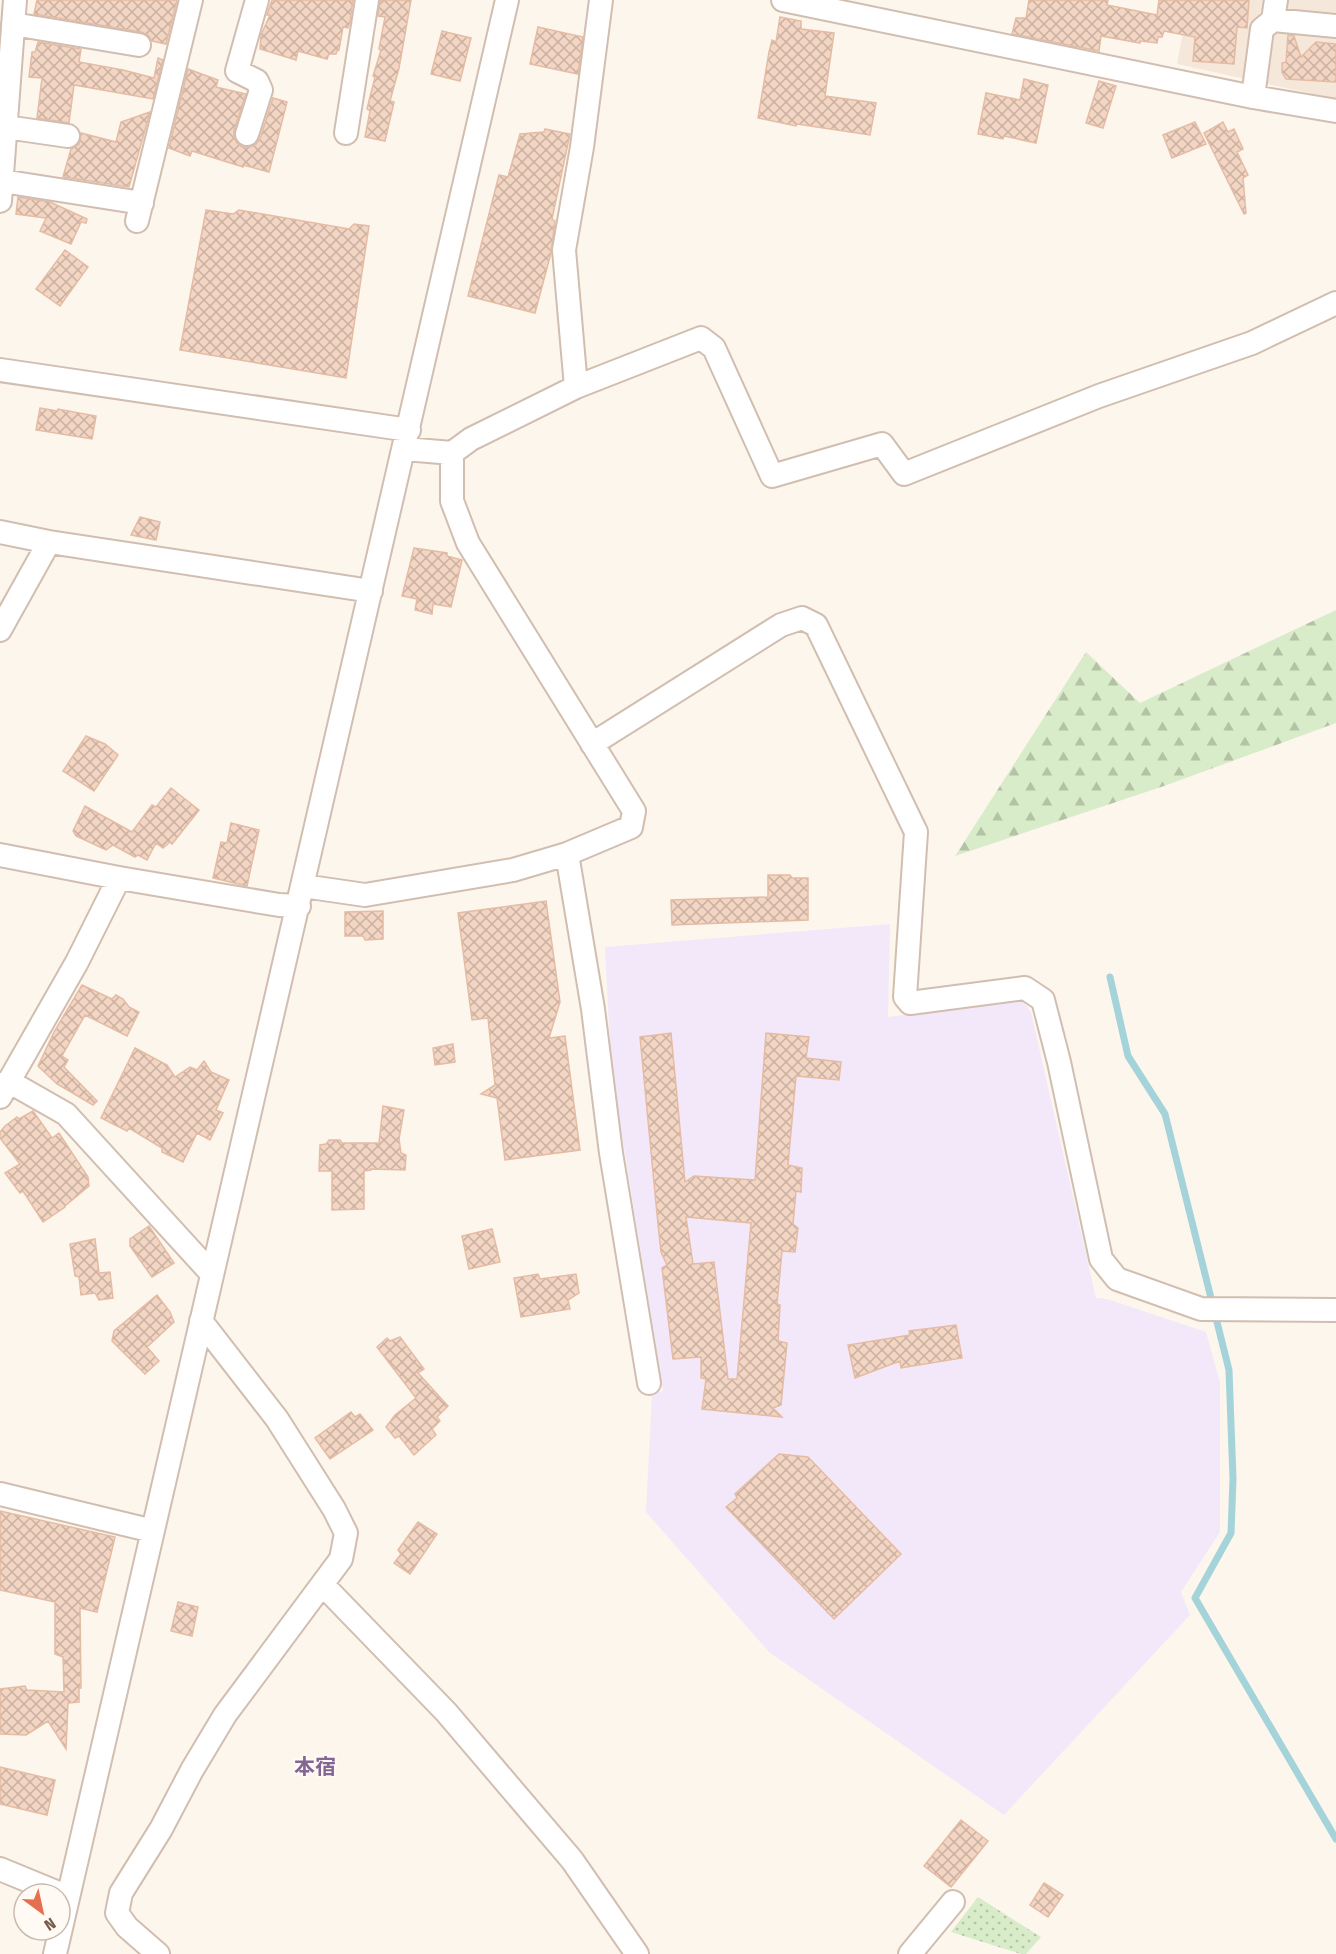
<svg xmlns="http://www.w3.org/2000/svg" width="1336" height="1954" font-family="'Fira Sans Condensed','Noto Sans JP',sans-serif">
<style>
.residential{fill:#f5e8da}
.education{fill:#f3e8fa}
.forest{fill:url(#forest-firs)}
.park{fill:url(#park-dots)}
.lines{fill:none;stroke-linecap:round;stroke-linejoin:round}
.stream{stroke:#a5d3da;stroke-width:7}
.building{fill:url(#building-cross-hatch);stroke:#e6bba3;stroke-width:1.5;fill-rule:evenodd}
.minor-casing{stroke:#d1beb0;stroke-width:26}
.minor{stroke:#fff;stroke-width:22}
.labels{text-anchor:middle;stroke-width:4.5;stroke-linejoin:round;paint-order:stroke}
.quarter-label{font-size:21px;font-weight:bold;fill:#846695;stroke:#fffaf3}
</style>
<defs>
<pattern id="forest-firs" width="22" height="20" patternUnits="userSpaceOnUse" patternTransform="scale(1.5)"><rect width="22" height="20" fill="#d8ecc9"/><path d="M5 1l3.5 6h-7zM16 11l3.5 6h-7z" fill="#b4c2a5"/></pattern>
<pattern id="park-dots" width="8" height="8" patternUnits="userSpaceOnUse" patternTransform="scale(1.5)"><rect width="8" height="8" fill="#d8ecc9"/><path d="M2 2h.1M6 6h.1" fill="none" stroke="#b4c2a5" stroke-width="1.8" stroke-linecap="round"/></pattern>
<pattern id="building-cross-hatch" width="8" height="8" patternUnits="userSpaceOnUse" patternTransform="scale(1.5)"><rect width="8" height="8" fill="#f3d5c3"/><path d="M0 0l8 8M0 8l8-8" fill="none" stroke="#cab0a1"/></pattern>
</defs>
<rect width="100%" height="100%" fill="#fdf6ec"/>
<path class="residential" d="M 1189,0 L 1336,0 L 1336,99 L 1177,64 Z"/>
<path class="education" d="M 890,924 L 888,1017 L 1022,1000 L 1031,1012 L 1096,1298 L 1107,1299 L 1206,1332 L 1220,1383 L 1220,1532 L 1181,1592 L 1190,1615 L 1004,1815 L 769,1652 L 646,1512 L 652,1394 L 663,1391 L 611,1066 L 605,947 Z"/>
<path class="forest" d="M 1336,610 L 1336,723 L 1164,786 L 955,856 L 1086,652 L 1140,703 Z"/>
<path class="park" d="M 978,1897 L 1041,1937 L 1026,1954 L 1021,1954 L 951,1932 Z"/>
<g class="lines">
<path class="stream" d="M 1110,977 L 1128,1056 L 1165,1114 L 1229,1370 L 1233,1479 L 1231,1533 L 1195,1598 L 1336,1839"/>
</g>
<path class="building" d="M 37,0 L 177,0 L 166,44 L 152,41 L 148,35 L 141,32 L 34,14 Z
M 272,0 L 353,0 L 350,21 L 348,28 L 343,27 L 339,50 L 337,51 L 336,54 L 329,54 L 327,59 L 298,51 L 296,60 L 260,49 L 261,35 L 270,15 L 267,15 Z
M 380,0 L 411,0 L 399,68 L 390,101 L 394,102 L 385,141 L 365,137 L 370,111 L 367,109 L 375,77 L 373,76 L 381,50 L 379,49 L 385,17 L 378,16 Z
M 1029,0 L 1108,0 L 1107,5 L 1157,15 L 1159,0 L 1249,0 L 1247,28 L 1237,27 L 1234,64 L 1193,61 L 1195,37 L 1164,31 L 1162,37 L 1158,37 L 1157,43 L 1140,41 L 1140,43 L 1101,36 L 1099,51 L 1012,34 L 1016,18 L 1026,18 Z
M 780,17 L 801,21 L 801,29 L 834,33 L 825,96 L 876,103 L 870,135 L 797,124 L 796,126 L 758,118 L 769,52 L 772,40 L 776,42 Z
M 538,27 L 583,37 L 578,74 L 530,64 Z
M 442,31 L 471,38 L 460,81 L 431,74 Z
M 1288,35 L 1294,36 L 1301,57 L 1316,42 L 1336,44 L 1336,82 L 1286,79 L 1282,72 L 1282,63 L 1286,62 Z
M 38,42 L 81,49 L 79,62 L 123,70 L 154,78 L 158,58 L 163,60 L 153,99 L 74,85 L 69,123 L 37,118 L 42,78 L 29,77 L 32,52 L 35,52 Z
M 188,69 L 218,80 L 216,87 L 246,94 L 234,130 L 234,137 L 237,143 L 242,147 L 250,147 L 256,144 L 260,139 L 273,98 L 287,102 L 269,172 L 243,165 L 243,167 L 192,151 L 190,156 L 169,148 Z
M 1024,79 L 1048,85 L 1036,143 L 1004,136 L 1003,139 L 978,134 L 986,93 L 1020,100 Z
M 1099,81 L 1116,86 L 1103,128 L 1086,123 Z
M 150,112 L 129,187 L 63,177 L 71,149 L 79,144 L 81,133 L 116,142 L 121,122 Z
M 1195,122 L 1206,144 L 1172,158 L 1163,135 Z
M 1223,122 L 1228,132 L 1234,129 L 1243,149 L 1237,152 L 1248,175 L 1243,178 L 1246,213 L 1244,214 L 1204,133 Z
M 545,129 L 570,134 L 552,219 L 555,221 L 551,253 L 535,313 L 468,296 L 499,175 L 508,177 L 520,134 L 544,132 Z
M 18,197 L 50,202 L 87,219 L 86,223 L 81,222 L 71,244 L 40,231 L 46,218 L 16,214 Z
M 206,210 L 233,214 L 239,210 L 349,229 L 354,224 L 369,226 L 346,378 L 180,350 Z
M 65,250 L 88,267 L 60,306 L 36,289 Z
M 40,408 L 57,411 L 58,409 L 96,416 L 92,439 L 36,430 Z
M 140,517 L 160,522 L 156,540 L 131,535 Z
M 414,548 L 447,553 L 447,556 L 462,560 L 451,607 L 433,604 L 432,614 L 415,610 L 417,599 L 402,596 Z
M 86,736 L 105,744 L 118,755 L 94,791 L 63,771 Z
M 171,788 L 199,810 L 172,844 L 170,842 L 163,848 L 156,843 L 147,860 L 138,855 L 135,857 L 113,845 L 106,850 L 76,836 L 73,831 L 85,806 L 132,832 L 152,805 L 156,807 Z
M 231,823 L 259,830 L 247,886 L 213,878 L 221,842 L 227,843 Z
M 768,875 L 790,875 L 792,878 L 808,878 L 808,920 L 672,925 L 671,900 L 768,897 Z
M 546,901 L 560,1002 L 549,1038 L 565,1036 L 580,1150 L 505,1160 L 497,1098 L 481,1094 L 495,1085 L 488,1018 L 472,1020 L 458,913 Z
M 383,911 L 383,939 L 365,940 L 363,936 L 345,936 L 345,912 Z
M 82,985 L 112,999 L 116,995 L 123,999 L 129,1007 L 139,1012 L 127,1036 L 85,1015 L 62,1056 L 68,1060 L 64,1067 L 97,1101 L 93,1105 L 57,1084 L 38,1066 L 54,1032 Z
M 671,1033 L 685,1182 L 694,1176 L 755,1180 L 766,1033 L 809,1037 L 806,1058 L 841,1062 L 839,1080 L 796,1076 L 788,1165 L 802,1168 L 801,1192 L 796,1191 L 793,1224 L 798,1228 L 795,1252 L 782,1251 L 777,1304 L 780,1305 L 778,1341 L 787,1343 L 781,1405 L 773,1408 L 782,1417 L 702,1409 L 706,1379 L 701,1378 L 701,1357 L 673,1359 L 662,1268 L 667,1265 L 661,1252 L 657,1214 L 640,1037 ZM 686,1217 L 751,1223 L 737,1379 L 728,1379 L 714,1262 L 693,1264 Z
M 453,1044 L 455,1062 L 435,1065 L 433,1048 Z
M 135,1048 L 167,1065 L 175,1077 L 190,1067 L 197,1070 L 204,1061 L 211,1072 L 229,1080 L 216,1110 L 223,1113 L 210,1140 L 197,1133 L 183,1162 L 162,1152 L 162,1148 L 129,1128 L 127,1131 L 101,1118 Z
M 383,1106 L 404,1110 L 399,1139 L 401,1153 L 406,1155 L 405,1170 L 371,1169 L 371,1170 L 364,1171 L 364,1209 L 332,1210 L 332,1171 L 319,1171 L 320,1145 L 326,1144 L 329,1140 L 340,1140 L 342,1143 L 379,1143 Z
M 33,1111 L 52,1138 L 59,1133 L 88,1177 L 89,1186 L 65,1206 L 65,1207 L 43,1222 L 23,1191 L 20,1193 L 5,1173 L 20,1164 L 0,1138 L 0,1132 L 5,1126 L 17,1117 L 19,1119 Z
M 149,1226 L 174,1263 L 152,1277 L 130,1246 L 130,1239 Z
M 492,1229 L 500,1262 L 469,1269 L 462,1236 Z
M 95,1239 L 99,1273 L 110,1272 L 113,1298 L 99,1300 L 95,1293 L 81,1295 L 79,1277 L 75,1276 L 70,1244 Z
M 538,1274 L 540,1279 L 576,1274 L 579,1293 L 568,1300 L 570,1309 L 521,1317 L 514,1278 Z
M 157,1295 L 170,1312 L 174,1322 L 147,1347 L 159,1361 L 145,1374 L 112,1341 L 114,1331 Z
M 956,1325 L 962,1358 L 901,1368 L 900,1361 L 855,1378 L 848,1345 L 910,1335 L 909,1331 Z
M 400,1337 L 424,1369 L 418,1373 L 448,1406 L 437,1417 L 440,1421 L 432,1429 L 436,1435 L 414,1455 L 399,1436 L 395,1438 L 386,1427 L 395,1415 L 416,1398 L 377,1347 L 387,1338 L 390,1341 Z
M 351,1412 L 355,1417 L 360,1414 L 373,1430 L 330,1459 L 315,1438 Z
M 779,1454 L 808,1457 L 901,1554 L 834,1619 L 726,1507 L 737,1498 L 735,1494 Z
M 0,1511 L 115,1537 L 97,1612 L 80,1608 L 81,1688 L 79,1688 L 79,1702 L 68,1703 L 66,1749 L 48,1721 L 26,1735 L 0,1734 L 0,1689 L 25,1686 L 27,1690 L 64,1692 L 63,1657 L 55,1654 L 55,1602 L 0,1590 Z
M 418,1522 L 437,1534 L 410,1574 L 394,1563 L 401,1554 L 398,1550 Z
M 178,1602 L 198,1607 L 192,1636 L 171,1631 Z
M 0,1767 L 55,1780 L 47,1815 L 0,1804 Z
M 961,1820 L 988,1841 L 951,1887 L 924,1866 Z
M 1044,1883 L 1063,1895 L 1048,1917 L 1030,1905 Z"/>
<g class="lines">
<g class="minor-casing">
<path id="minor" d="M 783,0 L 1253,97 L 1336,111
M 1273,20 L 1336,26
M 13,24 L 139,45
M 1253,97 L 1262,29 L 1273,20 L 1276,0
M 6,127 L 68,136
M 346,133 L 367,0
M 247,134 L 261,90 L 257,81 L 237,71 L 257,0
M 2,181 L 142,203
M 0,201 L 15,0
M 137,221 L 191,0
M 0,370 L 409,430
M 576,387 L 564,250 L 582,147 L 601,0
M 405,449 L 452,453
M 0,532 L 49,542 L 371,591
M 0,630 L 49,542
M 592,744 L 781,625 L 802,618 L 816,625 L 916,832 L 905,997 L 910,1003 L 1025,988 L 1043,1000 L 1059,1062 L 1101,1259 L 1117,1279 L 1201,1309 L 1336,1310
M 567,854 L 593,1009 L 611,1153 L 649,1383
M 0,855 L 119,878 L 279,905 L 299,906
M 303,886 L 365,895 L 513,870 L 567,854 L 631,827 L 634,811 L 468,543 L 452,501 L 452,453 L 471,439 L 576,387 L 701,338 L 714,348 L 772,476 L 882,444 L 904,474 L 1099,396 L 1252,343 L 1336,303
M 8,1081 L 66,1114 L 212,1274
M 0,1097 L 77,962 L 119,878
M 0,1494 L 153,1531
M 323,1585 L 446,1712 L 572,1860 L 637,1954
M 0,1869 L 68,1897
M 55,1954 C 203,1302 359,652 507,0
M 158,1954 L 127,1927 L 117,1913 L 121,1893 L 161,1829 L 192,1770 L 225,1715 L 341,1559 L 346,1533 L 334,1509 L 277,1419 L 201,1321
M 910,1954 L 953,1902"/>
</g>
<use href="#minor" class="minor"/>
</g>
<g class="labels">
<g class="quarter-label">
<text x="315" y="1774">本宿</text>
</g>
</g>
<g transform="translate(42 1912) rotate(147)"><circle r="28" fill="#fffaf3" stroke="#cabbb1" stroke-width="1.5"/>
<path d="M0-4.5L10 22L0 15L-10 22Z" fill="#e76f51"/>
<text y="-9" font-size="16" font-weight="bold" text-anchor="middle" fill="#7a5c4d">N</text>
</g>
</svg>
